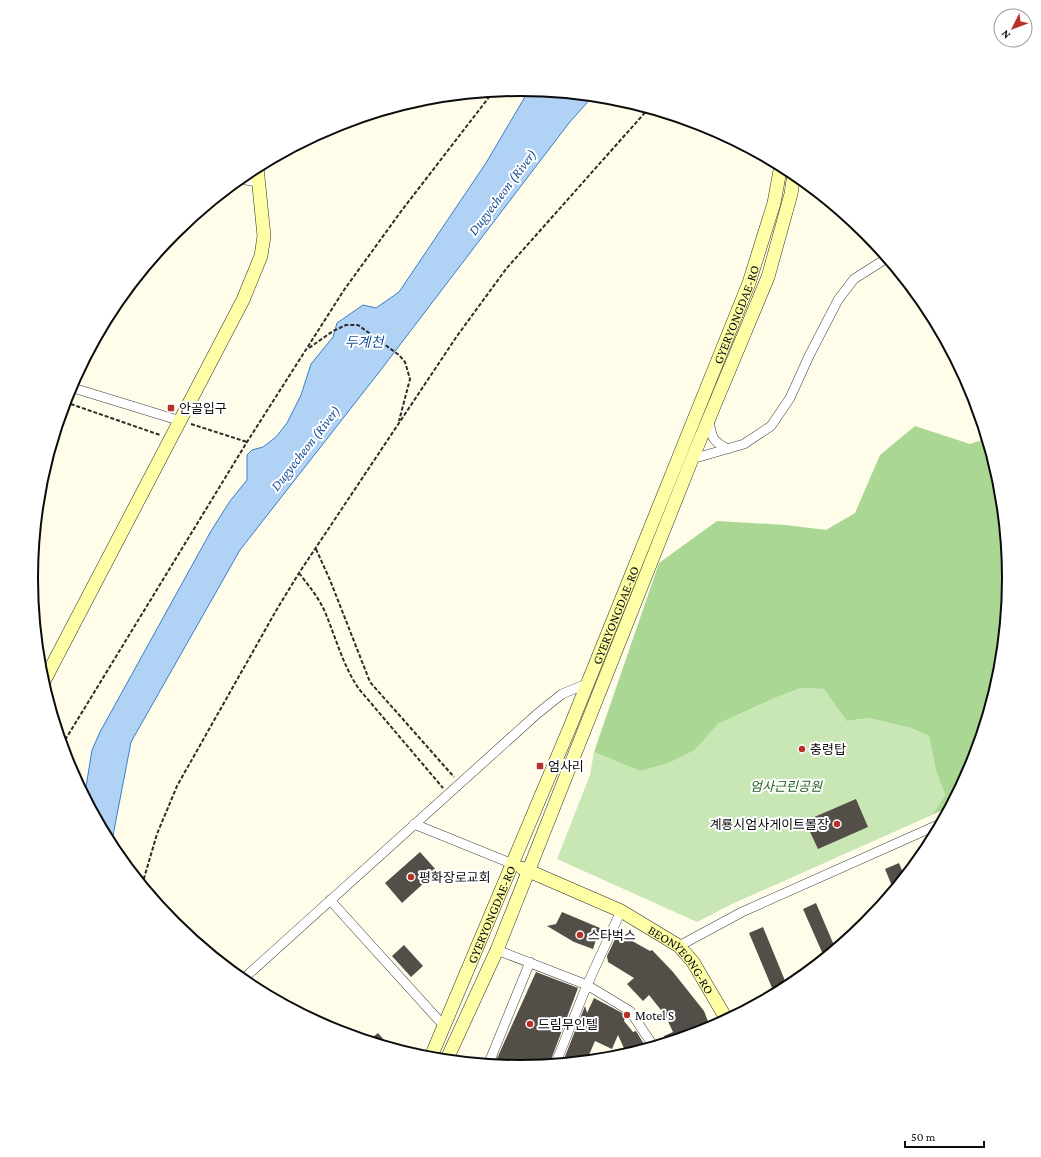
<svg xmlns="http://www.w3.org/2000/svg" width="1041" height="1157" font-family="'Crimson Pro','Noto Sans KR',serif">
<style>
.green{fill:#c9e7b5}
.forest{fill:#aad894}
.water{fill:#b0d2f5;stroke:#387eca}
.building{fill:#534e48}
.lines{fill:none;stroke-linecap:round;stroke-linejoin:round}
.street-casing{stroke:#3e3e3e;stroke-width:10}
.secondary-casing{stroke:#2d2d2d;stroke-width:14}
.path{stroke:#2d2d2d;stroke-width:2;stroke-dasharray:4 2;stroke-linecap:butt}
.street{stroke:#fff;stroke-width:9}
.secondary{stroke:#fdfea6;stroke-width:13}
.poi-dot{fill:#b83126;stroke:#fff;stroke-width:1.5}
.labels{text-anchor:middle;stroke-width:4;stroke-linejoin:round;paint-order:stroke}
.street-label{font-size:13px;fill:#0b0b0b;stroke:#fff}
.poi-label{font-size:13px;fill:#0b0b0b;stroke:#fff;text-anchor:start}
.park-label{font-size:13px;font-style:italic;fill:#23611d;stroke:#fff}
.water-label{font-size:14px;font-style:italic;fill:#185199;stroke:#fff}
.rim{fill:none;stroke:#0b0b0b;stroke-width:2}
</style>
<rect width="100%" height="100%" fill="#fffdea"/>
<path class="green" d="M 801,688 L 824,689 L 848,721 L 869,718 L 911,728 L 929,736 L 936,771 L 945,795 L 932,815 L 732,904 L 697,922 L 557,859 L 590,775 L 594,752 L 640,771 L 669,763 L 695,750 L 718,724 L 772,699 Z
M 927,852 L 914,867 L 911,858 Z"/>
<path class="forest" d="M 915,426 L 970,444 L 987,438 L 1001,483 L 1010,579 L 1001,674 L 973,766 L 951,806 L 932,815 L 945,795 L 936,771 L 929,736 L 911,728 L 869,718 L 847,721 L 824,689 L 801,688 L 772,699 L 718,724 L 695,750 L 669,763 L 640,771 L 594,752 L 659,563 L 717,521 L 786,525 L 826,530 L 855,513 L 880,455 Z"/>
<path class="water" d="M 529,90 L 593,96 L 569,123 L 380,371 L 240,550 L 131,742 L 111,846 L 84,794 L 86,787 L 92,750 L 100,732 L 211,531 L 230,501 L 247,480 L 247,455 L 252,450 L 263,447 L 276,437 L 287,423 L 301,395 L 311,364 L 333,337 L 337,323 L 363,305 L 376,308 L 399,292 L 486,163 Z"/>
<path class="building" d="M 856,799 L 868,827 L 818,849 L 805,821 Z
M 420,852 L 437,871 L 402,903 L 385,883 Z
M 899,863 L 905,878 L 894,891 L 885,869 Z
M 816,903 L 836,950 L 825,959 L 803,909 Z
M 562,912 L 600,928 L 593,949 L 574,942 L 547,926 L 556,924 Z
M 763,927 L 788,988 L 775,995 L 749,933 Z
M 618,933 L 650,951 L 652,950 L 673,972 L 704,1011 L 711,1029 L 667,1043 L 664,1036 L 673,1032 L 665,1015 L 649,995 L 643,1001 L 627,984 L 634,978 L 608,962 L 607,956 Z
M 404,945 L 423,966 L 411,977 L 392,956 Z
M 536,972 L 578,988 L 549,1065 L 520,1068 L 494,1065 Z
M 594,998 L 626,1015 L 624,1021 L 633,1032 L 636,1031 L 647,1049 L 627,1055 L 618,1035 L 612,1049 L 595,1041 L 586,1062 L 562,1064 L 585,1006 L 587,1013 Z
M 378,1033 L 391,1048 L 368,1041 Z"/>
<g class="lines">
<g class="street-casing">
<path id="street" d="M 239,179 L 258,182
M 70,387 L 181,421
M 709,421 C 712,438 712,441 728,449
M 692,459 L 744,444 L 771,426 L 790,398 L 809,356 L 838,300 L 854,279 L 887,258
M 414,824 L 513,864
M 330,900 L 444,1026
M 679,946 L 742,912 L 942,823
M 497,950 L 587,985 L 630,1011 L 654,1047
M 242,980 L 537,714 L 562,694 L 586,684
M 488,1065 L 530,962
M 555,1065 L 587,985 L 621,911"/>
</g>
<g class="secondary-casing">
<g id="secondary">
<path d="M 43,683 L 243,300 L 261,256 L 264,236 L 257,167"/>
<path id="s1" d="M 522,868 L 621,911 L 679,946 L 693,962 L 727,1020"/>
<path id="s2" d="M 430,1059 L 570,727 L 749,283 L 774,203 L 781,165"/>
<path d="M 446,1061 L 497,950 L 692,459 L 768,277 L 791,194 L 794,173"/>
</g>
</g>
<path class="path" d="M 856,223 L 881,251
M 309,348 L 333,331 L 346,325 L 358,325 L 399,355 L 405,362 L 410,379 L 399,421
M 65,402 L 160,435
M 191,424 L 247,442
M 316,549 L 330,580 L 370,682 L 454,777
M 299,573 C 309,586 319,598 325,612 C 336,638 343,666 359,689 L 443,788
M 62,745 L 247,442 L 344,290 L 402,210 L 493,92
M 142,885 L 157,834 L 177,786 L 277,609 L 299,573 L 457,336 L 506,269 L 649,108"/>
<use href="#street" class="street"/>
<use href="#secondary" class="secondary"/>
</g>
<g class="poi-dot">
<rect x="167" y="404" width="8" height="8" rx="2"/>
<circle cx="802" cy="749" r="4"/>
<rect x="536" y="762" width="8" height="8" rx="2"/>
<circle cx="837" cy="824" r="4"/>
<circle cx="411" cy="877" r="4"/>
<circle cx="580" cy="935" r="4"/>
<circle cx="627" cy="1015" r="4"/>
<circle cx="530" cy="1024" r="4"/>
</g>
<g class="labels">
<g class="street-label">
<text dy="5" stroke="none"><textPath href="#s2" startOffset="805">GYERYONGDAE-RO</textPath></text>
<text dy="5" stroke="none"><textPath href="#s2" startOffset="481">GYERYONGDAE-RO</textPath></text>
<text dy="5" stroke="none"><textPath href="#s2" startOffset="157">GYERYONGDAE-RO</textPath></text>
<text dy="5" stroke="none"><textPath href="#s1" startOffset="187">BEONYEONG-RO</textPath></text>
</g>
<g class="poi-label">
<text x="179" y="413">안골입구</text>
<text x="810" y="754">충령탑</text>
<text x="548" y="771">엄사리</text>
<text x="829" y="829" text-anchor="end">계룡시엄사게이트볼장</text>
<text x="419" y="882">평화장로교회</text>
<text x="588" y="940">스타벅스</text>
<text x="635" y="1020">Motel S</text>
<text x="538" y="1029">드림무인텔</text>
</g>
<g class="park-label">
<text x="786" y="791">엄사근린공원</text>
</g>
<g class="water-label">
<text transform="translate(502 192) rotate(-53)" y="5">Dugyecheon (River)</text>
<text x="364" y="347">두계천</text>
<text transform="translate(305 448) rotate(-52)" y="5">Dugyecheon (River)</text>
</g>
</g>
<path d="M0 0H1041V1157H0ZM38 578a482 482 0 1 1 964 0a482 482 0 1 1-964 0Z" fill="#fff" fill-rule="evenodd"/>
<path class="rim" d="M38 578a482 482 0 1 1 964 0a482 482 0 1 1-964 0Z"/>
<g transform="translate(1013 28) rotate(228)"><circle r="19" fill="#ffffff" stroke="#9d9d9d"/>
<path d="M0-3L7 15L0 10L-7 15Z" fill="#b83126"/>
<text y="-6" font-size="11" font-weight="bold" text-anchor="middle" fill="#0b0b0b">N</text>
</g>
<path d="M905 1141v6h79v-6" fill="none" stroke="#0b0b0b" stroke-width="2"/>
<text x="911" y="1141" font-size="12" fill="#0b0b0b" stroke="#ffffff" stroke-width="3" paint-order="stroke">50 m</text>
</svg>
